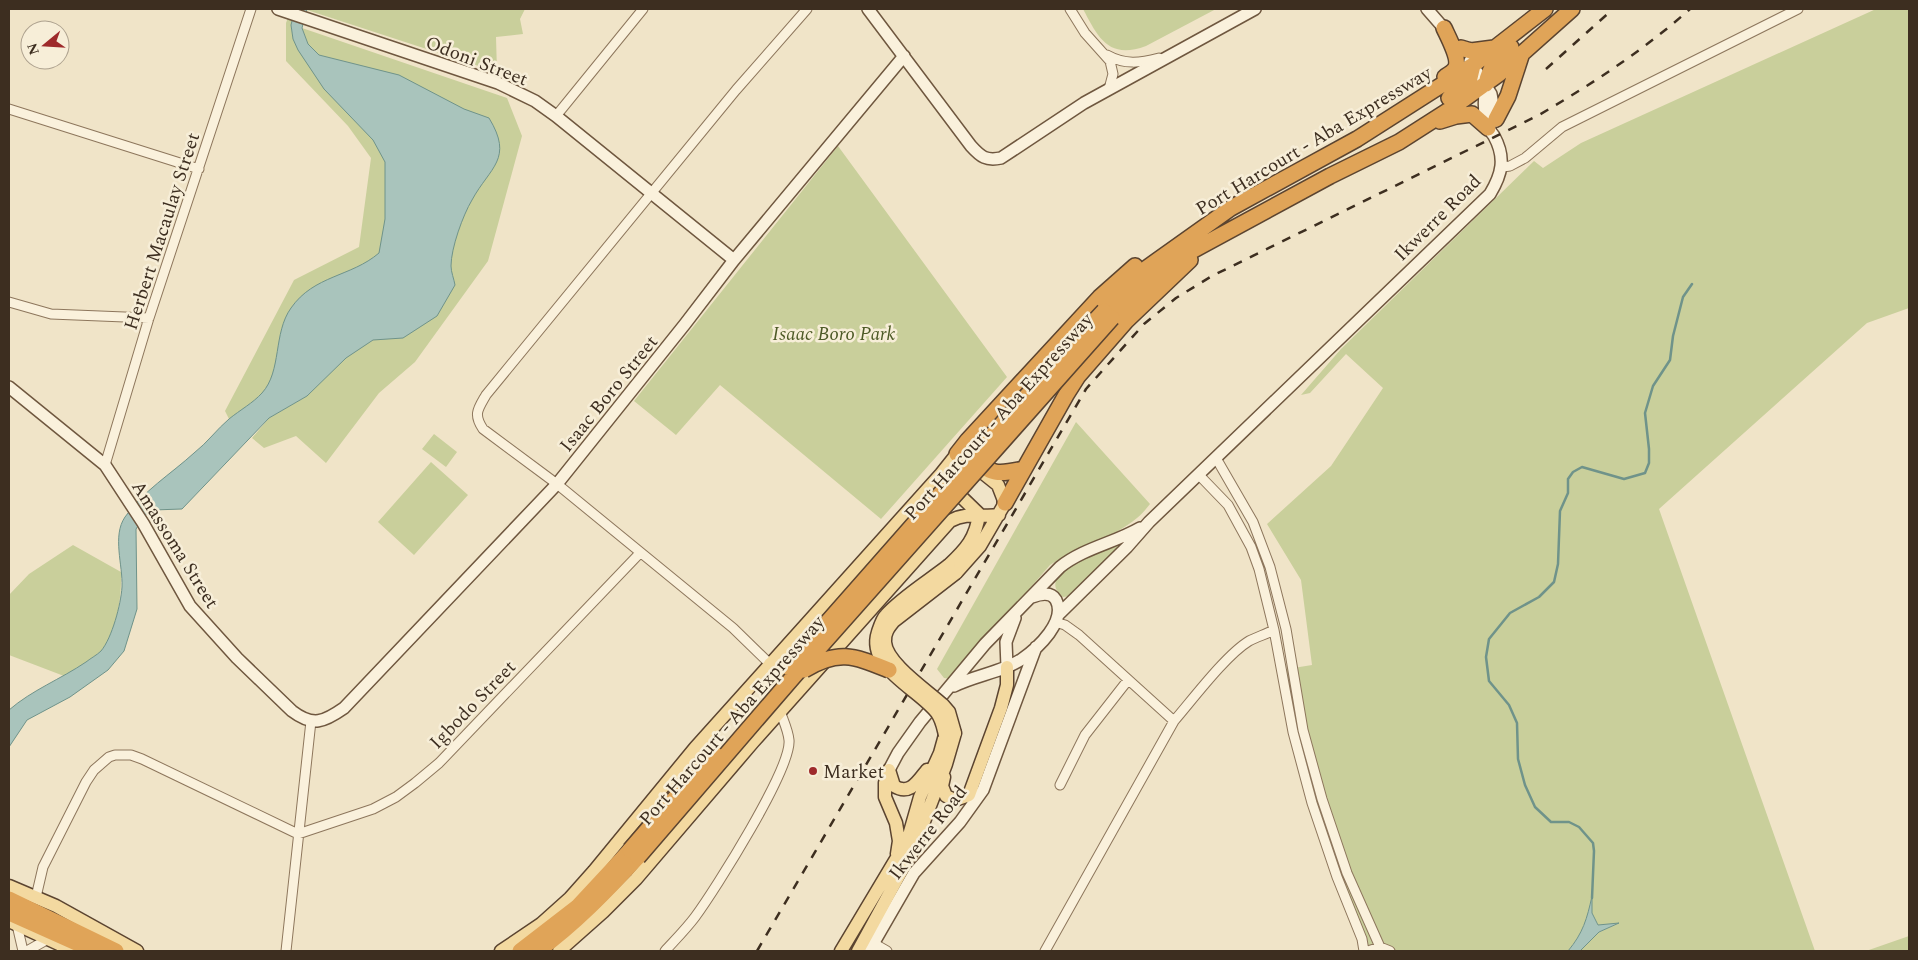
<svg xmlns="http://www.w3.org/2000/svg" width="1918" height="960" font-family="Spectral,serif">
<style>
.green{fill:#c9cf9b}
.water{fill:#a9c4bc;stroke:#6f938a}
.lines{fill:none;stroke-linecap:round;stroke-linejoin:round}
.stream{stroke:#6f938a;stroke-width:2.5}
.street-casing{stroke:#8d765c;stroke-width:11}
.secondary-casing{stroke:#6f573f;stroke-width:14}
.primary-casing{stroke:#5b4430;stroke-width:15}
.highway-casing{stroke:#5b4430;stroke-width:18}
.street{stroke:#faf1dc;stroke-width:9}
.secondary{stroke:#faf1dc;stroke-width:11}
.primary{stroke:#f3d9a0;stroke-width:12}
.highway{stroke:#e0a458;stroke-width:15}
.rail{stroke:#3d2e20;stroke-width:2.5;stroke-dasharray:9 9;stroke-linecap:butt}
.primary-bridge-casing{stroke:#5b4430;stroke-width:15;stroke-linecap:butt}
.highway-bridge-casing{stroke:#5b4430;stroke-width:18;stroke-linecap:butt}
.primary-bridge{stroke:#f3d9a0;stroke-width:12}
.highway-bridge{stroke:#e0a458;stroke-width:15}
.poi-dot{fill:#9e2a2b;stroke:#f7eed8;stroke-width:2}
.labels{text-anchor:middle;stroke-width:5;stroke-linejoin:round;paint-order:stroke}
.street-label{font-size:19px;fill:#3d2e20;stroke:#f7eed8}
.park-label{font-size:19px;font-style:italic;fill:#4d5a26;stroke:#f7eed8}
.poi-label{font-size:19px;fill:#3d2e20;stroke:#f7eed8;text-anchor:start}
</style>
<rect width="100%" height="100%" fill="#f0e4c8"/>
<path class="green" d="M 291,9 L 295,9 L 291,25 L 293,39 L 436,178 L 294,373 L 229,419 L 225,411 L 294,280 L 359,247 L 371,158 L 348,126 L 286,61 L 286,23 Z
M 307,9 L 525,9 L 520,19 L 523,34 L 496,37 L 497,72 L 307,10 Z
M 1083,9 L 1216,9 L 1146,46 C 1108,60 1098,37 1083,9 Z
M 1876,9 L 1909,9 L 1909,308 L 1867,323 L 1659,509 L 1815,951 L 1580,951 L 1599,932 L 1617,924 L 1598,925 L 1592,913 L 1592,900 C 1585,923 1584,931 1568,951 L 1366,951 L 1329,856 L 1281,670 L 1312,665 L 1301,580 L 1267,524 L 1331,466 L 1383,388 L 1346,354 L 1310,393 L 1301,395 L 1341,349 L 1534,161 L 1543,168 L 1581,143 Z
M 302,28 L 507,98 L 522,136 L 488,261 L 415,362 L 379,393 L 326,463 L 296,436 L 264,448 L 252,438 L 269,418 L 307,396 L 418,278 L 366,67 L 319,55 L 308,44 Z
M 838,146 L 1007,377 L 881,519 L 720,385 L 676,435 L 634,401 Z
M 1076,422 L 1150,504 C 1146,509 1142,514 1137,518 C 1112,539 1077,547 1050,565 L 951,679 L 944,678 L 937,669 Z
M 434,434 L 457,452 L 446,467 L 422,449 Z
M 431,462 L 468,495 L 414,555 L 378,522 Z
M 1120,544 L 1120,548 L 1071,596 L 1063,597 C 1032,573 1103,548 1120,544 Z
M 73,545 L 121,572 C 122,594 117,637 100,652 C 89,661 76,669 64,676 L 9,655 L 9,595 L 29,574 Z
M 1909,936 L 1909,951 L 1866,951 Z"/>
<path class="water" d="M 295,9 L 307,9 L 302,28 L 308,44 L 319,55 L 399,75 L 464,109 L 489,118 C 514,159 490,167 472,200 C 463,215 451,248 451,266 C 451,272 454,279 455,285 L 437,316 L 403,338 L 373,340 L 346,358 L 307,396 L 269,418 L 182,509 L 153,510 L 145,516 L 136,529 L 137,609 L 124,651 L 108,670 L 70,697 L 27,720 L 9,747 L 9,710 C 32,690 61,679 86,662 C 91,658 97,655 101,651 C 112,638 121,604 122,587 C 123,565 112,536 125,517 C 143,491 171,474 194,453 C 207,443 217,429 229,419 C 240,410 253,403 262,393 C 282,371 273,333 291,308 C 314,275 351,277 379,253 L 385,219 L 385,162 L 373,140 L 324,89 L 298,50 L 293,39 L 291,25 Z
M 1592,896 L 1592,913 L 1598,925 L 1619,923 L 1599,932 L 1580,951 L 1568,951 C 1583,933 1587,919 1592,896 Z"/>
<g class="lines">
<path class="stream" d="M 1592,898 L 1594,851 L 1593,843 L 1579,827 L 1569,822 L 1551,822 L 1535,807 L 1525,785 L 1518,759 L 1517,723 L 1509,705 L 1489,681 L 1486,657 L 1489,639 L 1510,613 L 1539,597 L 1554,582 L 1558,564 L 1560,511 L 1568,493 L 1568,479 L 1573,472 L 1582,467 L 1624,479 L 1645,473 L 1649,463 L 1649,449 L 1645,413 L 1653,386 L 1670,360 L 1673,336 L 1683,297 L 1692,284"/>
<g class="street-casing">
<path id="street" d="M 1070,9 L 1085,33 L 1110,61 L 1113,74 L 1109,89
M 1107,55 C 1125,65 1140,63 1159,58
M 9,109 L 199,169
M 556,116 L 643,9
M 1503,167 L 1510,166 L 1525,158 L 1562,127 L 1798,9
M 9,302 L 51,314 L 149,318
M 1216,458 L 1253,522 L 1270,567 L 1286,629 L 1303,730 L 1322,799 L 1347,873 L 1380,947
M 105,465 L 149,318 L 251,9
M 1199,475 L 1228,505 L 1251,547 L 1259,569 L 1274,630 L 1293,732 L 1312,803 L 1337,877 L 1362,939 L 1364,951
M 1055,622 L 1065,625 L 1079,635 L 1174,721
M 770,664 L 733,628 L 557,484 L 483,429 C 473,414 478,409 486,395 L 736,90 L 807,9
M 1060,785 L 1085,735 L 1128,680
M 36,897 L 43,867 L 86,782 L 94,770 L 109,757 L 115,755 L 131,755 L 142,759 L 298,834 L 373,809 L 396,797 L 415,783 L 439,763 L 640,553
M 17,925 L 23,951
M 873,943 L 887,951
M 27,951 L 48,939
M 286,951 L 311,721
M 665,951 C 675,940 686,929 695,917 C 715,890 792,768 789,740 C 788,730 783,720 780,711
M 1045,951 L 1174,721 C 1193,699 1226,655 1249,641 C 1257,637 1266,634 1274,630
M 1368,951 L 1380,947 L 1390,951"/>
</g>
<g class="secondary-casing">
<path id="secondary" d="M 278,9 L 498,83 L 535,101 L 556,116 L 734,260
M 868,9 L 971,146 C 981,157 986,161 1001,158 L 1084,103 L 1255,9
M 1427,9 L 1448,33
M 1470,61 L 1491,94 L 1496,121
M 9,387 L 105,465 L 143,523 L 190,606 L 237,658 L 292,711 C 313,727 324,722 344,708 L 557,484 L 685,324 L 734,260 L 904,56
M 1058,615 L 1127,547 L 1149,522 L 1490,194 C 1502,174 1506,158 1494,136 C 1492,133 1489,130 1488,127 C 1483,113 1484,97 1486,84
M 1007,667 L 1006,642 L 1015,618
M 954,686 C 976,675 1003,672 1022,659 C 1038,648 1067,621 1056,600 C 1051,591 1040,594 1032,597
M 889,770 L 898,753 L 920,722 L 985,644 L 1060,567 C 1084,548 1114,543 1140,528
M 869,951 L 914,873 L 960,822 L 983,790 L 1036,647"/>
</g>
<g class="primary-casing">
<path id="primary" d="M 950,486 L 979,514
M 949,565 C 966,549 976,538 979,514
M 770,664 L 794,687
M 889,770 L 885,783 L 885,797 L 896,823 L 899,841 L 897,854
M 889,770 L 894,786 C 910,796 918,781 927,770
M 944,777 L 942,786 L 946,796 L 955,800 L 969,795 L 1001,708 L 1007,685 L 1007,667
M 9,886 L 56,906 L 137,951
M 9,921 L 74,951
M 501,951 L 541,924 L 570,898 L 594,871 L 695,748 L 941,474 L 957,454 L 963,457 L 998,485 L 1005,503 L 980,546 L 956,573
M 559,951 L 603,912 L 636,879 L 753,742 L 950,521 C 969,511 981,518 999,515
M 841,951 L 908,839 L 920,797 L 940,753 L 945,735
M 858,951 L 913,850 L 946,764 L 955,733"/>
</g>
<g class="highway-casing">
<path id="highway" d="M 1444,28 C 1448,37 1461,60 1455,69 C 1453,72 1448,75 1445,77
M 1461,48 L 1471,51 L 1494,48
M 1486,84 C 1489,67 1498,59 1511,47
M 1449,98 L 1469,82 L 1473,65
M 1496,119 L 1508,96 L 1521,56
M 1440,121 L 1456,116 L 1472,114 L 1488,128
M 1104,311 L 1137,275 L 1231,208 L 1357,139 L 1473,65 L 1545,9
M 1112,318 L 1142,285 L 1188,253 L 1330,176 L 1399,142 L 1449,110 L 1499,74 L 1572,9
M 957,454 L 968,440 L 1100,297 L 1135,266
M 974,455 C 988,477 1001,474 1024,469
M 1005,503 L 1066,395 L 1078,376 L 1126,321 L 1190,260
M 9,899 L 116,951
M 9,913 L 94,951
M 520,951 L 577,907 L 630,850
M 538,951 C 575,924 607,891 638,857"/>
</g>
<use href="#street" class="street"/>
<use href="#secondary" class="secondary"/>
<use href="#primary" class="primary"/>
<use href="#highway" class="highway"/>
<path class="rail" d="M 1546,69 L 1613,9
M 757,951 L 1086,389 L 1144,324 L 1176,298 L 1212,276 L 1539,115 C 1592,84 1644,50 1690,9"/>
<g class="primary-bridge-casing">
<path id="primary-bridge" d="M 955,733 L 949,712 L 943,705 C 928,691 886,663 885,642 C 884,633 889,627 894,621 L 956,573
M 945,735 C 943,727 942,720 937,713 C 919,689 866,668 878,632 C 880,626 882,619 886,615 C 902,597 930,580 949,565"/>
</g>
<g class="highway-bridge-casing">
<path id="highway-bridge" d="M 788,667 L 1060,358 L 1104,311
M 804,670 C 839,649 854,656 889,670
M 630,850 L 714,753
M 638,857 L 794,676 L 1112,318"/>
</g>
<use href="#primary-bridge" class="primary-bridge"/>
<use href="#highway-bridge" class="highway-bridge"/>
</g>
<circle class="poi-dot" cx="813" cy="771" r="5"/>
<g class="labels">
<g class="street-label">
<text transform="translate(477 60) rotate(21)" y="7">Odoni Street</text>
<text transform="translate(1313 140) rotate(-31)" y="7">Port Harcourt - Aba Expressway</text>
<text transform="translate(1437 217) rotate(-45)" y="7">Ikwerre Road</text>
<text transform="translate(161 231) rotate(-72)" y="7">Herbert Macaulay Street</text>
<text transform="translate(608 393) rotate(-51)" y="7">Isaac Boro Street</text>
<text transform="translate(998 416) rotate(-48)" y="7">Port Harcourt - Aba Expressway</text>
<text transform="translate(176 544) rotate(58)" y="7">Amassoma Street</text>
<text transform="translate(472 704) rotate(-46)" y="7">Igbodo Street</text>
<text transform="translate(731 720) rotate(-49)" y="7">Port Harcourt - Aba Expressway</text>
<text transform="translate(927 832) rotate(-52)" y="7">Ikwerre Road</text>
</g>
<g class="park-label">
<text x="834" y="340">Isaac Boro Park</text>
</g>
<g class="poi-label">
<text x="823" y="778">Market</text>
</g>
</g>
<rect width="1918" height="960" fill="none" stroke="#3d2e20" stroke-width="20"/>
<g transform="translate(45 45) rotate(252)"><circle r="24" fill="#f7eed8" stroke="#ada18e"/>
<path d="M0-4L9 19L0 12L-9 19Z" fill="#9e2a2b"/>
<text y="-8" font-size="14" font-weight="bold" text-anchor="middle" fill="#3d2e20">N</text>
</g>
</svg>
